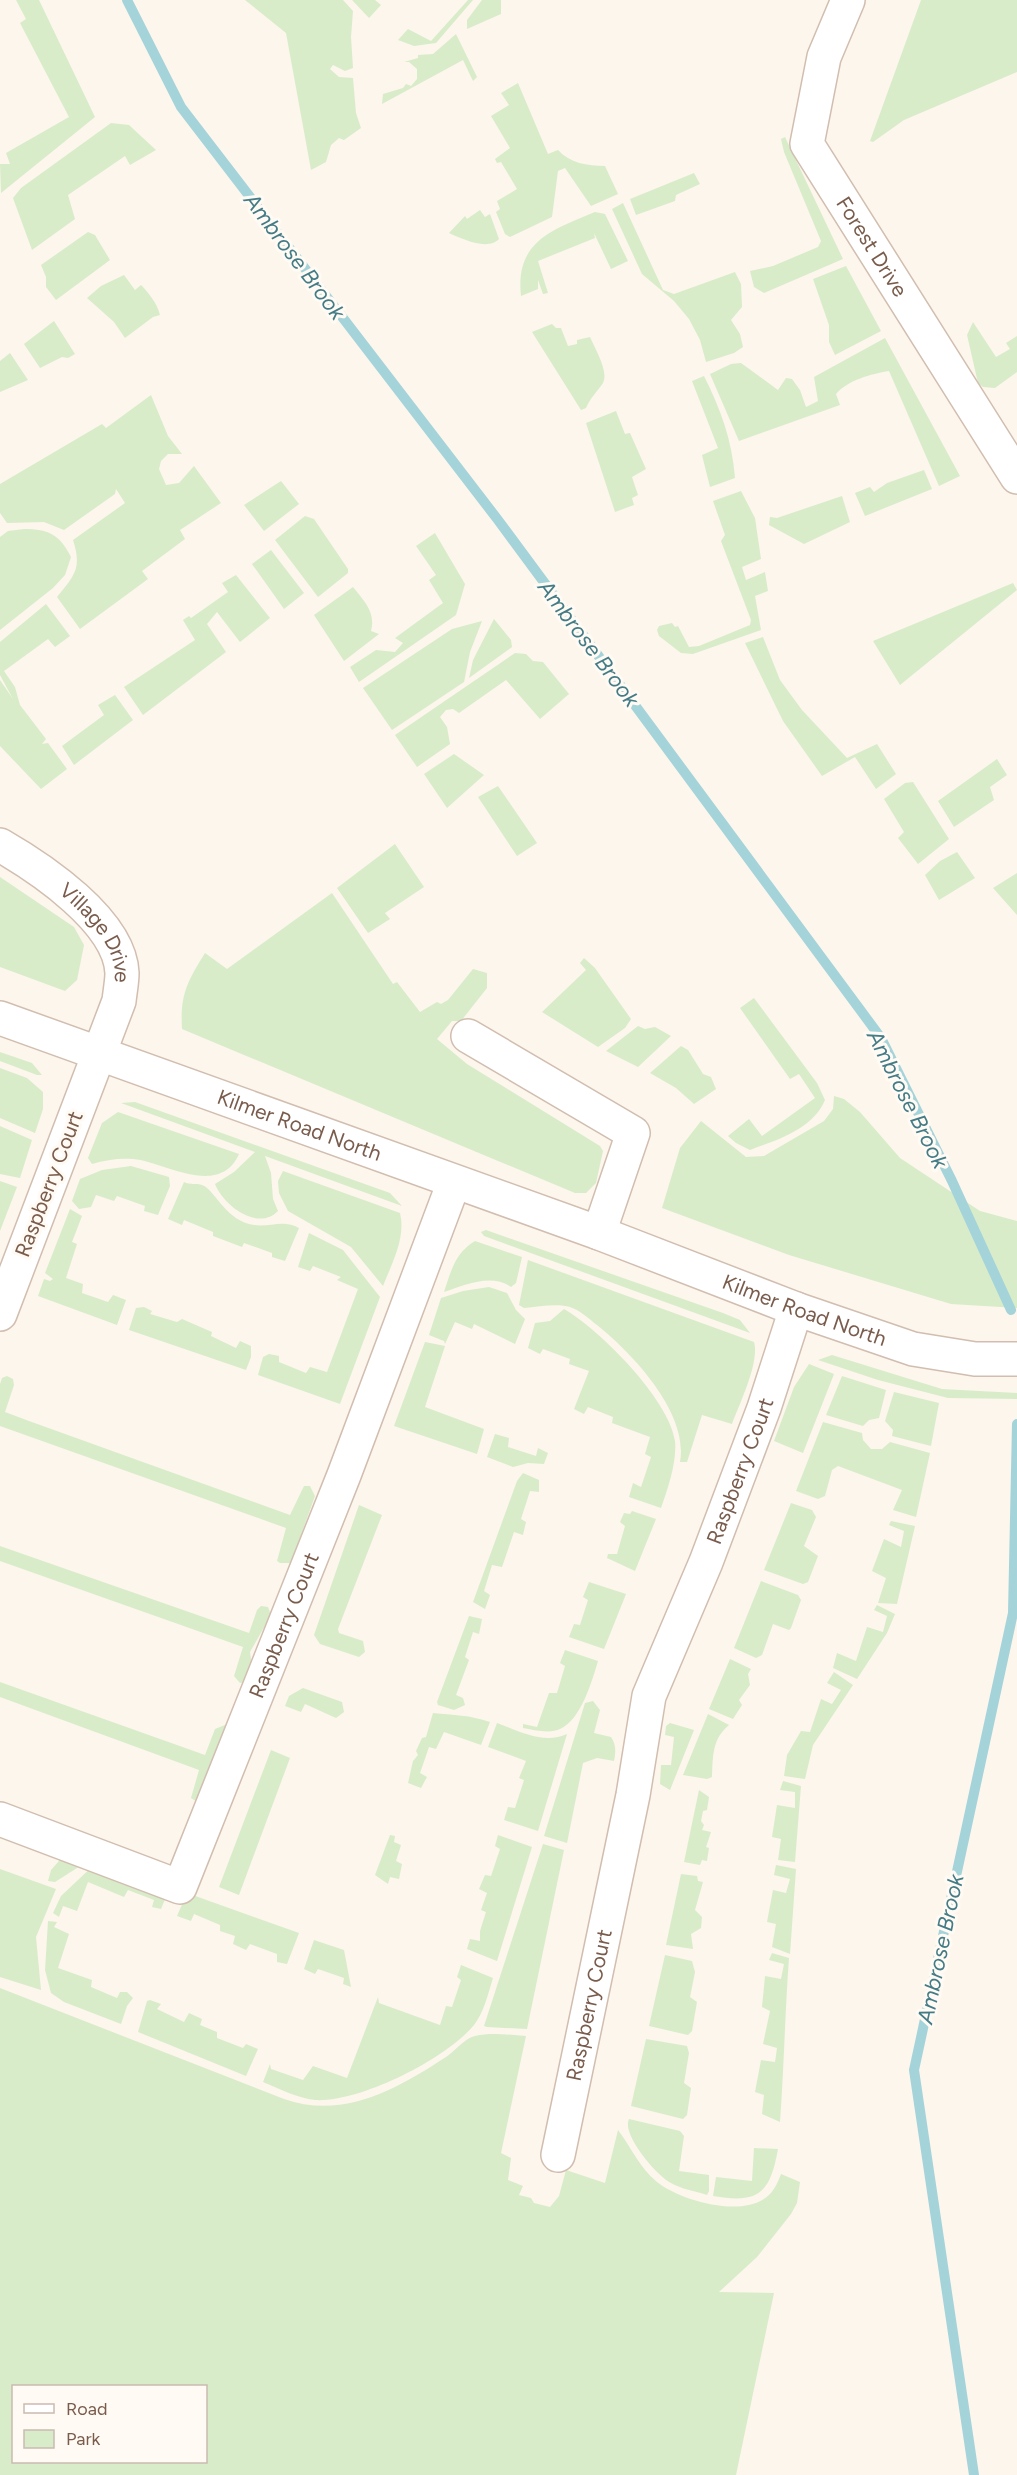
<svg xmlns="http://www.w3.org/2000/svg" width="1017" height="2475" font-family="Figtree,sans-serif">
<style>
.green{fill:#d8ecc9;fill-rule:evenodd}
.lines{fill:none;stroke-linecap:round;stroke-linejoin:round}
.stream{stroke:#a5d3da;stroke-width:10}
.street-casing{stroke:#d1beb0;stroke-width:36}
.street{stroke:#fff;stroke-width:33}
.labels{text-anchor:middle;stroke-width:6;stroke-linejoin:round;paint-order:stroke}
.street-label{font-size:21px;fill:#7a5c4d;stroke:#fffaf3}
.water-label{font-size:22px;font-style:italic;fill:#437c86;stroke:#fffaf3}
</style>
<rect width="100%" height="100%" fill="#fdf6ec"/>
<path class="green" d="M 16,0 L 39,0 L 95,117 L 1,193 L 0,164 L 10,164 L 6,153 L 69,117 L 20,23 L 26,19 Z
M 245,0 L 343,0 L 353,11 L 351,37 L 353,68 L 345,71 L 333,65 L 330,69 L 339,77 L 353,78 L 356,113 L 361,128 L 344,140 L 339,138 L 331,145 L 326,162 L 311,170 L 286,33 Z
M 352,0 L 375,0 L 381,5 L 369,18 Z
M 468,0 L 473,0 L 436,43 L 414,46 L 398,40 L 408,29 L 431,41 Z
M 482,0 L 501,0 L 501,14 L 467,29 L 467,20 Z
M 921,0 L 1017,0 L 1017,72 L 904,120 L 873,142 L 870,141 Z
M 456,34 L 477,77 L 473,81 L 463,60 L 382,104 L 383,94 L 403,88 L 406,84 L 411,86 L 417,79 L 417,69 L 409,62 L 404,62 L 418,58 L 418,55 L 433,54 Z
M 518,83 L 548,154 L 558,150 C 570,163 587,166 605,166 L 618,194 L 591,206 L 565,168 L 558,171 L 552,217 L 510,237 L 505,234 L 496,212 L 500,209 L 497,201 L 517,189 L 501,162 L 497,163 L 495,159 L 510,148 L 491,116 L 509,105 L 501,93 Z
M 111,123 L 129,125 L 156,150 L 130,165 L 125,156 L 68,195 L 75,219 L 32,250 L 13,198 L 21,188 Z
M 785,137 L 843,259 L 764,293 L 754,287 L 750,271 L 773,266 L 818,247 L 821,241 L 784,152 L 781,139 Z
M 694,173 L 700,184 L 676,195 L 675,201 L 636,215 L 630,199 Z
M 623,203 L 663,290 L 674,294 L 735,272 L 741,284 L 742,307 L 731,320 L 740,334 L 743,347 L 734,353 L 706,362 L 700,340 L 689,319 L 674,301 L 642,274 L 612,209 Z
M 480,210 L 485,217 L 490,214 L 499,239 C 488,251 462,239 449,233 L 465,216 L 467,219 Z
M 595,212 L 605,214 L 628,261 L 611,269 L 594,233 L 595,238 L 538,261 L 548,293 L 543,294 L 538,280 L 538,289 L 521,296 C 515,241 552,230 595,212 Z
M 88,232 L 95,235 L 110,260 L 56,300 L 46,287 L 46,277 L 41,265 Z
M 846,266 L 881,331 L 835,355 L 829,342 L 829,325 L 813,279 Z
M 124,275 L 135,290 L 141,285 C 148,292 157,303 160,315 L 153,317 L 125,338 L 114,322 L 87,298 L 101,286 Z
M 54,321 L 75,354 L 68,358 L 62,357 L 40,368 L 24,344 Z
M 973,322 L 996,357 L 1010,349 L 1006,343 L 1017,336 L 1017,372 L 995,388 L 983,387 L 978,383 L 967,335 Z
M 552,324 L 556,328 L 561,328 L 568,346 L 577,344 L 577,340 L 590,337 C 595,349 609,371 603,383 C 597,392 590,398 586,408 L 581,410 L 532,332 Z
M 885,338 L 960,476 L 939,486 L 889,371 C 871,374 848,380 836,394 L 840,405 L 739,441 L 710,374 L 731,364 L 741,363 L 778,390 L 786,378 L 792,379 L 800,390 L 806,407 L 818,401 L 814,377 Z
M 10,353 L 28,380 L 0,392 L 0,361 Z
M 704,376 C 721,410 732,440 735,478 L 710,487 L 702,455 L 718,448 L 692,381 Z
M 151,395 L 168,436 L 182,454 L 168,454 L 161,461 L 159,469 L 166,485 L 179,483 L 194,466 L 221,503 L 180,530 L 185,539 L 142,571 L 148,579 L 80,629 L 57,597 C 75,575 82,568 73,540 L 125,503 L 116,489 L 115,494 L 64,530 L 44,522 L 7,523 L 0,513 L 0,484 L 102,424 L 106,428 Z
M 616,411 L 625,434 L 630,433 L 646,469 L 632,477 L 638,495 L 632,498 L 634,505 L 615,512 L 586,423 Z
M 924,470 L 932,489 L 865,516 L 855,493 L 870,487 L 874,492 L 887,483 Z
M 281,481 L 299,504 L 264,531 L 244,505 Z
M 741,491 L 755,518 L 761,559 L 742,567 L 746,580 L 765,572 L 768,591 L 755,596 L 761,630 L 693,654 L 681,653 L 659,636 L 657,630 L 659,626 L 672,623 L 675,627 L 678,626 L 689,647 L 699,646 L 750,625 L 751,620 L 721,541 L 725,535 L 713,501 Z
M 842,496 L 850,522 L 804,544 L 769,525 L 770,517 L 777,518 Z
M 305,516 L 314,519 L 348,569 L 348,573 L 318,597 L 275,540 Z
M 24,529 C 49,529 60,535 71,557 L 65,575 L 53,588 L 0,630 L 0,537 L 8,531 Z
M 435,533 L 465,584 L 456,615 L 359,682 L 350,667 L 376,650 L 395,652 L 403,643 L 395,638 L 443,603 L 429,580 L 436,575 L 416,546 Z
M 271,550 L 304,593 L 284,609 L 252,564 Z
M 236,575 L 270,618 L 240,642 L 217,612 L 207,624 L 226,652 L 143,715 L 124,687 L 195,640 L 183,620 L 189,616 L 191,618 L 228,592 L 222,583 Z
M 1013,583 L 1017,590 L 900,685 L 873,641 Z
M 353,587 C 364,601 376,612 371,631 L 379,634 L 344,661 L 314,615 Z
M 46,604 L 70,636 L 55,647 L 48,639 L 4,671 L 15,687 L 20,705 L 46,739 L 42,744 L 48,743 L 67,769 L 41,789 L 0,746 L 0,680 L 13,699 L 0,675 L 0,642 Z
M 494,619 L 511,640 L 512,647 L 469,678 L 473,660 Z
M 482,621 L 470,652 L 464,682 L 392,730 L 363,688 L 452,629 Z
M 763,637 L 780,680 L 802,710 L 847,758 L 877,744 L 896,774 L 876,789 L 855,757 L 822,776 L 783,721 L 745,643 Z
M 515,653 L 526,654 L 533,661 L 543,662 L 569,694 L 540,719 L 506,680 L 459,713 L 453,709 L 446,710 L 440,717 L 447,727 L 450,744 L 417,767 L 395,735 Z
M 115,695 L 133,720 L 74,765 L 62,746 L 104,715 L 98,705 Z
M 454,754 L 484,775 L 447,808 L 424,774 Z
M 997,759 L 1007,775 L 990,787 L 994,800 L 954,827 L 938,801 Z
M 913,782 L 949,839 L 918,864 L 898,838 L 904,832 L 884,799 L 905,783 Z
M 498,786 L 537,843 L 517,856 L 478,797 Z
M 395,844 L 424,887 L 385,913 L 390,919 L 368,933 L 337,888 Z
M 957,852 L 975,878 L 939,900 L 925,875 L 940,861 Z
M 1017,873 L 1017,915 L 993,888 Z
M 0,877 L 74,927 L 84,945 L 77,980 L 65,991 L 0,967 Z
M 332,893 L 393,984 L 397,982 L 420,1012 L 437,1002 L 441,1004 L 448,1000 L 473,969 L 487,973 L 487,988 L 461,1021 L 452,1021 L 437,1039 L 467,1064 L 600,1146 L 603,1151 L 596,1183 L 586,1193 L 575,1193 L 182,1029 C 180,995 187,982 205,953 L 227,969 Z
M 584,958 L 595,968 L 631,1019 L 625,1028 L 598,1047 L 542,1012 L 586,970 L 580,963 Z
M 754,998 L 817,1083 L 825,1100 C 813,1129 777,1140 750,1150 L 736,1143 L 728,1136 L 749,1119 L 762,1136 L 815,1098 L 799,1074 L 790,1079 L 740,1008 Z
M 638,1026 L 645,1029 L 655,1027 L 671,1036 L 638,1067 L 606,1051 Z
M 681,1046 L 688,1050 L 703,1074 L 711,1077 L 716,1089 L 694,1104 L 676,1088 L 650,1073 Z
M 0,1052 L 32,1063 L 42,1075 L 37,1075 L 0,1061 Z
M 0,1068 L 27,1078 L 43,1092 L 43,1109 L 35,1133 L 0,1118 Z
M 834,1096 L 844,1099 L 860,1112 L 900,1158 L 980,1211 L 1017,1221 L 1017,1308 L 951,1304 L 789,1255 L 662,1208 L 680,1148 L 701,1121 L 746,1157 L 764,1156 L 824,1121 L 833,1109 Z
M 135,1102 L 390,1193 L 402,1206 L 265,1156 L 271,1173 L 273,1199 L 278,1211 C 258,1232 223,1205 215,1184 L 234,1172 L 255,1152 L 121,1103 Z
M 118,1112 L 239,1154 C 219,1199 163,1161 133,1159 C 119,1158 105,1160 92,1164 L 88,1158 L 102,1123 Z
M 0,1126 L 32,1140 L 20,1178 L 0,1174 Z
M 131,1166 L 169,1177 L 170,1186 L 158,1215 L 144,1211 L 145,1206 L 117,1196 L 114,1201 L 96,1195 L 91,1207 L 79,1209 L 72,1201 L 80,1179 L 102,1170 Z
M 283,1171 L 400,1213 C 406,1238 392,1263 383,1286 L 351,1247 L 288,1211 L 279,1193 L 278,1181 Z
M 0,1181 L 17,1187 L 0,1231 Z
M 184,1182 C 190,1185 197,1183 202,1185 C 214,1189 224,1217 249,1224 C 267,1229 283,1218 299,1228 L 285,1261 L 272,1257 L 272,1253 L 244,1243 L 242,1247 L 213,1236 L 213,1232 L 184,1220 L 182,1225 L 168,1219 Z
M 70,1209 L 82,1216 L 72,1242 L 77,1244 L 66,1278 L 83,1284 L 82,1293 L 108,1302 L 113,1295 L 126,1300 L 117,1325 L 38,1296 L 44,1279 L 50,1281 L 53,1279 L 45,1273 Z
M 486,1230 L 723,1313 L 740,1320 L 750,1333 L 484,1236 L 481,1232 Z
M 309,1233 L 343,1250 L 380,1297 L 340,1404 L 258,1375 L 263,1357 L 269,1354 L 279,1356 L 279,1362 L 306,1373 L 310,1367 L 327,1372 L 358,1289 L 337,1280 L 341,1277 L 313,1266 L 310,1271 L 298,1267 Z
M 475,1241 L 522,1257 L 516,1283 L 511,1287 C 491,1273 465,1285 444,1292 C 451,1271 455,1253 475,1241 Z
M 528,1260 L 754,1342 C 760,1362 739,1405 732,1424 L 702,1415 L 687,1462 L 680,1462 C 689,1413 632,1353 597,1325 C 589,1319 580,1310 570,1307 C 557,1303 538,1307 524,1308 L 519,1305 Z
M 489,1287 L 507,1293 L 516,1310 L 525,1319 L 515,1344 L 474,1324 L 472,1329 L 455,1322 L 445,1344 L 444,1341 L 429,1335 L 441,1298 L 463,1291 Z
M 144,1307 L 152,1311 L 150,1314 L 177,1322 L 182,1319 L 212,1332 L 211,1336 L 236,1348 L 240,1341 L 251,1346 L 251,1357 L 246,1370 L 129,1330 L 136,1308 Z
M 564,1309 C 599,1329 669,1399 675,1441 C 677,1462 668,1488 661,1508 L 629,1497 L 633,1483 L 641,1487 L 651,1457 L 645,1454 L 650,1437 L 612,1423 L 613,1417 L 588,1407 L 584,1414 L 574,1409 L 589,1371 L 569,1364 L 570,1359 L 543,1349 L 540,1354 L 528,1348 L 535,1323 L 550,1321 Z
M 425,1342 L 445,1346 L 425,1407 L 484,1429 L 477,1454 L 394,1426 Z
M 832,1355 L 942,1389 L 1017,1393 L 1017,1399 L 948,1398 L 878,1380 L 818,1360 Z
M 809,1364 L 834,1374 L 803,1453 L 774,1441 L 794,1387 Z
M 7,1376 L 13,1379 L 14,1385 L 5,1412 L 29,1421 L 290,1515 L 304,1486 L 310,1486 L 315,1496 L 291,1563 L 280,1563 L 277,1561 L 286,1528 L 0,1426 L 0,1384 L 2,1378 Z
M 842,1376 L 886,1390 L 879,1418 L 869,1420 L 863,1426 L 826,1415 Z
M 894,1392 L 939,1403 L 931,1446 L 892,1436 L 893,1430 L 885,1421 Z
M 823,1422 L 862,1433 L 863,1440 L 871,1449 L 882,1449 L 890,1442 L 930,1453 L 916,1517 L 893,1510 L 902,1490 L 838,1466 L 832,1470 L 825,1496 L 818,1499 L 796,1491 Z
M 495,1434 L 509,1438 L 508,1447 L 536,1456 L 538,1448 L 548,1453 L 544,1464 L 528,1463 L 513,1467 L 487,1457 Z
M 523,1473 L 539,1480 L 539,1492 L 530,1491 L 521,1519 L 526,1522 L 523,1535 L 514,1532 L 502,1567 L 492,1565 L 484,1591 L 490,1595 L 485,1609 L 473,1602 L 517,1481 Z
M 791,1503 L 812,1510 L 816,1517 L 804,1546 L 818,1556 L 808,1582 L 803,1584 L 764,1570 Z
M 359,1505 L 382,1515 L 338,1629 L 339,1633 L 363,1641 L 365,1652 L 359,1657 L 320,1644 L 314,1635 Z
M 632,1511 L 656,1519 L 635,1571 L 607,1558 L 608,1554 L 617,1554 L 625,1526 L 620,1522 L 624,1513 L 630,1514 Z
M 891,1521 L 915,1526 L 897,1604 L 878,1603 L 886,1578 L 872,1571 L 884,1539 L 901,1547 L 904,1531 L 889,1525 Z
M 0,1546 L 249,1633 L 257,1610 L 261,1606 L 268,1607 L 271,1615 L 250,1652 L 252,1667 L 246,1682 L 240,1683 L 234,1676 L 243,1647 L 0,1561 Z
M 761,1581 L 798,1595 L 801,1600 L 791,1628 L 789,1630 L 773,1624 L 762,1655 L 756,1658 L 734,1648 Z
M 589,1582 L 626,1594 L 604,1649 L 569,1637 L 574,1624 L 580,1625 L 588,1600 L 583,1597 Z
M 877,1605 L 895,1614 L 887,1633 L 857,1679 L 833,1668 L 837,1653 L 856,1661 L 867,1627 L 883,1632 L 887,1616 L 874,1610 Z
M 469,1616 L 482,1619 L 479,1634 L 473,1632 L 465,1657 L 469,1660 L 456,1695 L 463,1698 L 465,1705 L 454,1710 L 438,1705 L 437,1702 Z
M 565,1650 L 598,1661 C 592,1681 581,1720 560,1729 C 550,1734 534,1730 523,1728 L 523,1724 L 537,1727 L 549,1693 L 557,1693 L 565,1666 L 560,1663 Z
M 730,1659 L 751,1669 L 748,1674 L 750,1685 L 739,1700 L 742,1705 L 733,1719 L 709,1709 Z
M 834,1672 L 853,1685 L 813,1745 L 805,1779 L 784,1776 L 787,1755 L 801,1731 L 810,1732 L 821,1699 L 832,1704 L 841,1690 L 827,1683 Z
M 0,1682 L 205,1755 L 215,1729 L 225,1725 L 227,1727 L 199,1803 L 191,1798 L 199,1770 L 0,1697 Z
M 303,1688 L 342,1702 L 344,1712 L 336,1718 L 305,1704 L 301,1712 L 285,1706 L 289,1696 Z
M 593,1701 L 600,1710 L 594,1733 L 611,1737 C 616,1744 616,1752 614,1761 L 597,1758 L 583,1763 L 567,1843 L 544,1836 L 585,1703 Z
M 433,1713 C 453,1715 470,1715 490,1722 L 481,1745 L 444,1732 L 436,1749 L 429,1747 L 420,1773 L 427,1777 L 421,1788 L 408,1783 C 410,1775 411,1769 413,1761 L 418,1755 L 416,1751 L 422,1738 L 426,1737 Z
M 708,1714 L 729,1725 C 712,1739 713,1756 712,1777 L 707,1779 L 683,1775 Z
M 497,1723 C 519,1731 544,1745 567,1734 L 538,1831 L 504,1820 L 508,1807 L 515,1808 L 524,1780 L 519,1778 L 526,1761 L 488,1747 Z
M 670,1723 L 694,1730 L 670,1790 L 660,1784 L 661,1765 L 671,1765 L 674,1737 L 665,1735 L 666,1726 Z
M 271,1750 L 290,1758 L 239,1895 L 219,1887 Z
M 783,1781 L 801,1786 L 795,1862 L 778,1860 L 781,1839 L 772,1837 L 777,1805 L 795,1808 L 795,1792 L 780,1790 Z
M 699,1790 L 709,1797 L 707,1810 L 703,1811 L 701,1821 L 704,1825 L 702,1830 L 711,1832 L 706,1847 L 709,1848 L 707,1861 L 702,1860 L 700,1865 L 684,1862 Z
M 390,1835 L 395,1836 L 394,1842 L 401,1845 L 396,1861 L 402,1864 L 399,1879 L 390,1877 L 388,1884 L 375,1875 Z
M 498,1835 L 532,1847 L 497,1961 L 467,1949 L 470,1939 L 480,1941 L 480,1931 L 486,1912 L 481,1910 L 487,1893 L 479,1889 L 485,1875 L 491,1876 L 500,1849 L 495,1846 Z
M 543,1844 L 564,1850 L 527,2029 L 487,2027 L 484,2026 Z
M 73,1845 L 88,1861 L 55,1882 L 48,1881 L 51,1870 Z
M 96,1863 L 170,1887 L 161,1909 L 152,1907 L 154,1900 L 128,1890 L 124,1897 L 88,1882 L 77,1911 L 63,1906 L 59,1917 L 53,1913 L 61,1896 Z
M 776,1865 L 796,1869 L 790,1954 L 772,1947 L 776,1924 L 767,1922 L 773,1890 L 786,1893 L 790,1879 L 774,1875 Z
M 0,1869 L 56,1889 L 36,1937 L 41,1990 L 0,1977 Z
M 681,1874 L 697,1876 L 698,1881 L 703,1882 L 695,1910 L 702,1917 L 701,1928 L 691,1934 L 693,1949 L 666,1945 Z
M 187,1893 L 299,1933 L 287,1964 L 277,1962 L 277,1954 L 250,1944 L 246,1950 L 233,1944 L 235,1936 L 220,1931 L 220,1925 L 194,1914 L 191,1921 L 177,1916 Z
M 48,1921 L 57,1922 L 54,1927 L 69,1934 L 58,1968 L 92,1980 L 91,1987 L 117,1998 L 120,1992 L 127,1992 L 133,1998 L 127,2006 L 121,2024 L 64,2002 L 51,1993 L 45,1970 Z
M 314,1940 L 344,1950 L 351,1987 L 343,1984 L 344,1978 L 318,1969 L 315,1974 L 304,1969 Z
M 772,1953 L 789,1958 C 785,2013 784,2066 780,2122 L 762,2114 L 764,2095 L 755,2092 L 761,2060 L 775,2062 L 777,2048 L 763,2044 L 770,2011 L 762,2007 L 765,1976 L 781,1979 L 784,1964 L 769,1960 Z
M 665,1955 L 692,1961 L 695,1972 L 690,1997 L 697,2002 L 692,2031 L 688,2035 L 649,2026 Z
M 461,1965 L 493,1978 C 488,1994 484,2012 474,2025 C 446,2059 359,2103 315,2100 C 297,2098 280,2089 263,2082 L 270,2064 L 271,2069 L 303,2080 L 313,2066 L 347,2078 L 378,1997 L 379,2003 L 440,2025 L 446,2006 L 452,2007 L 461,1980 L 457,1977 Z
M 0,1988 L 284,2099 C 343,2120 397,2089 446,2057 C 455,2051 465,2038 475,2036 C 491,2032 510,2035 526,2036 L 501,2153 L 511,2158 L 508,2180 L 523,2186 L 519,2195 L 531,2198 L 534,2203 L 550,2207 L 559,2196 L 566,2170 L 605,2183 L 618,2130 C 631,2147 639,2167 657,2182 C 681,2201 744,2219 769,2195 C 775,2189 778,2182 781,2174 L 800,2182 L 797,2203 L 791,2214 L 757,2257 L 719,2292 L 774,2293 L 736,2475 L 0,2475 ZM 14,2386 L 206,2386 L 206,2462 L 14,2462 Z
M 150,2000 L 161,2004 L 157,2009 L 184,2022 L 189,2013 L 202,2019 L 200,2025 L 217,2032 L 217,2038 L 243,2048 L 246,2044 L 258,2049 L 246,2076 L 138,2032 L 147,2001 Z
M 646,2039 L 687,2046 L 689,2053 L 684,2083 L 691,2088 L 687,2115 L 683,2119 L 631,2106 Z
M 629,2119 L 680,2131 L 684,2136 L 679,2171 L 709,2175 L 709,2191 L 707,2195 C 695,2191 681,2189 671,2183 C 657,2176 621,2134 629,2119 Z
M 754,2148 L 778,2149 C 770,2194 758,2204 713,2196 L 716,2177 L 752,2181 Z"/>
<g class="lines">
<path class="stream" d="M 127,0 L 181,107 L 498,520 L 881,1038 L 952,1181 L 1011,1310
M 974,2475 L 914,2070 L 1013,1613 L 1017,1424"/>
<g class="street-casing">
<g id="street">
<path id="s1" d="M 848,0 L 824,57 L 807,144 L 1017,477"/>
<path id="s2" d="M 0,845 C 40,868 120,921 122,973 C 122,982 120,991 119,1001 L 0,1314"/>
<path id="s3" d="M 0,1018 L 599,1233 L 796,1309 L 913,1349 L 975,1359 L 1017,1359"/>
<path d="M 468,1036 L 633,1133 L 599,1233"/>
<path id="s4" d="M 0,1819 L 180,1887 L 344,1475 L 454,1182"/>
<path id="s5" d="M 558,2155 L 633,1795 L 649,1696 L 706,1562 L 764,1408 L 796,1309"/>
</g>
</g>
<use href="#street" class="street"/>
</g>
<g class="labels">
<g class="street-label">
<text dy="7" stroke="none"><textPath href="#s1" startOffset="272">Forest Drive</textPath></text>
<text dy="7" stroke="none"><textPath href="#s2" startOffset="134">Village Drive</textPath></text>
<text dy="7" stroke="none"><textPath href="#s3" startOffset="318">Kilmer Road North</textPath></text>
<text transform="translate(49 1184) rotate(-69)" y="7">Raspberry Court</text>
<text dy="7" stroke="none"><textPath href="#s3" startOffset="856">Kilmer Road North</textPath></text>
<text dy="7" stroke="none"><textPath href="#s5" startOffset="711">Raspberry Court</textPath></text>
<text dy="7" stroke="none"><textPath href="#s4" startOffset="474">Raspberry Court</textPath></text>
<text dy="7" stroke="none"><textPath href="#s5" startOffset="153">Raspberry Court</textPath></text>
</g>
<g class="water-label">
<text transform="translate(295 256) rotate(53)" y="8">Ambrose Brook</text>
<text transform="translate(589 643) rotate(53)" y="8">Ambrose Brook</text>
<text transform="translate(908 1099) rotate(63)" y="8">Ambrose Brook</text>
<text transform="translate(940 1949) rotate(-78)" y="8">Ambrose Brook</text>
</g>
</g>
<rect x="12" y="2385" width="195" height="78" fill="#fffaf3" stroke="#cabbb1" stroke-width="1.5"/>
<rect x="24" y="2404" width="30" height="9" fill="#ffffff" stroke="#cabbb1" stroke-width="1.5"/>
<text x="66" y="2415" font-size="18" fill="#7a5c4d">Road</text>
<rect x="24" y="2430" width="30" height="18" fill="#d8ecc9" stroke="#cabbb1" stroke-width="1.5"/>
<text x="66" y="2445" font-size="18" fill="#7a5c4d">Park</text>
</svg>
